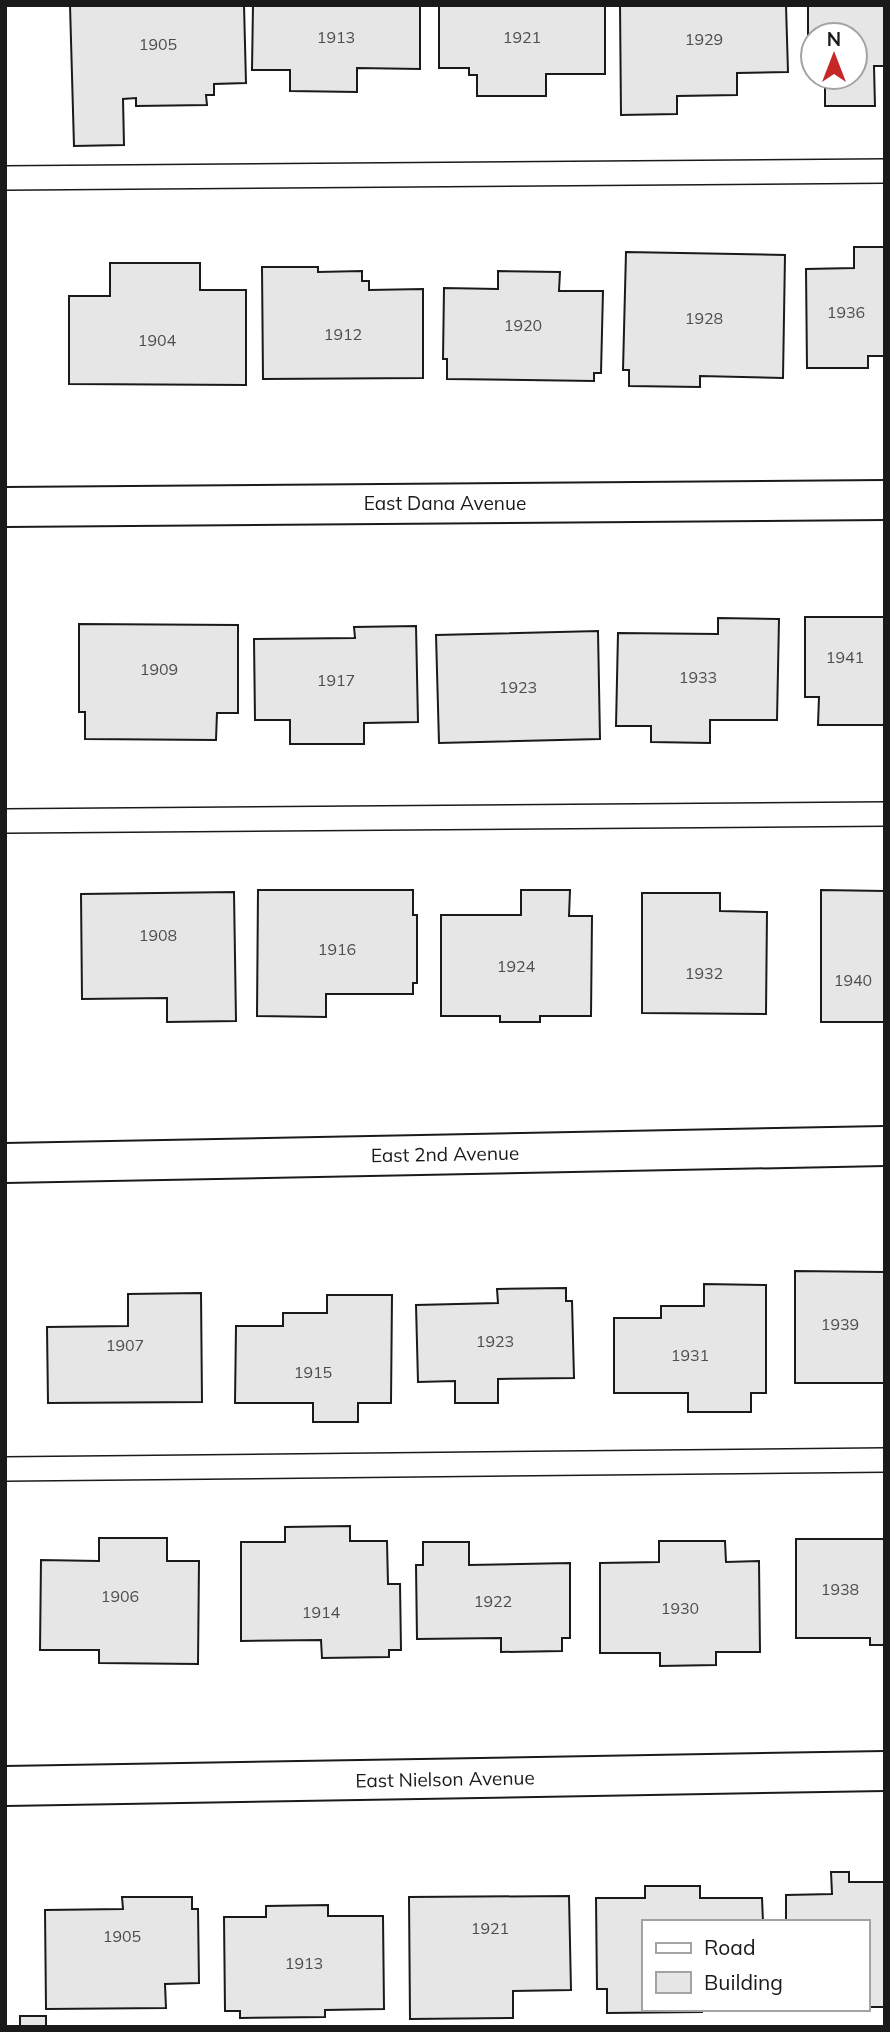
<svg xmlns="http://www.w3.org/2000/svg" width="890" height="2032" font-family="Mulish,sans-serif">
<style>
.building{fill:#e6e6e6;stroke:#1a1a1a;stroke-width:2}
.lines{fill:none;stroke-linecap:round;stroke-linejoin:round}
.service-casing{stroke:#1a1a1a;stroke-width:26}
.minor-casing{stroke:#1a1a1a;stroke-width:42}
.service{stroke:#fff;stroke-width:23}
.minor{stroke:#fff;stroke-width:38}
.labels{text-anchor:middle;stroke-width:5;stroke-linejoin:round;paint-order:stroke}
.number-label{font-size:16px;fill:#4d4d4d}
.street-label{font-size:19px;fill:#1a1a1a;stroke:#fff}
</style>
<rect width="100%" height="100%" fill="#fff"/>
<path class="building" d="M 70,5 L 244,5 L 246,83 L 214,84 L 214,95 L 206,95 L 207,105 L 136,106 L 136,98 L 123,99 L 124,145 L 74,146 Z
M 253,5 L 420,5 L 420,69 L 357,68 L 357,92 L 290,91 L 290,70 L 252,70 Z
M 439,5 L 605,5 L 605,74 L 546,74 L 546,96 L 477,96 L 477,75 L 469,75 L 469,68 L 439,68 Z
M 620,5 L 786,5 L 788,72 L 737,73 L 737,95 L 677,96 L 677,114 L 621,115 Z
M 808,5 L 885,5 L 885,66 L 874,66 L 875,106 L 825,106 L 825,77 L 855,77 L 855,35 L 813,35 L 813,63 L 808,63 Z
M 854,247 L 885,247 L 885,356 L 868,356 L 868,368 L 807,368 L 806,269 L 854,268 Z
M 626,252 L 785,255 L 783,378 L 700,376 L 700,387 L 629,386 L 629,370 L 623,370 Z
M 110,263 L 200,263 L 200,290 L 246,290 L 246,385 L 69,384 L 69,296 L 110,296 Z
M 262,267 L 318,267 L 318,272 L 362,271 L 362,281 L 369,281 L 369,290 L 423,289 L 423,378 L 263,379 Z
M 498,271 L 560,272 L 559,291 L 603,291 L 601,373 L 594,373 L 594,381 L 447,379 L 447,359 L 443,359 L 444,288 L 498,289 Z
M 805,617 L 885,617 L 885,725 L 818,725 L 819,697 L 805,697 Z
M 718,618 L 779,619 L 777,720 L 710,720 L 710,743 L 651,742 L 651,726 L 616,726 L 618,633 L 718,634 Z
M 79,624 L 238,625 L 238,713 L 217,713 L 216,740 L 85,739 L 85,712 L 79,712 Z
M 416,626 L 418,722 L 364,723 L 364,744 L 290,744 L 290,720 L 255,720 L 254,639 L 355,638 L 354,627 Z
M 598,631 L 600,739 L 439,743 L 436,635 Z
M 258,890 L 413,890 L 413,915 L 417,915 L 417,983 L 413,983 L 413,994 L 326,994 L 326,1017 L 257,1016 Z
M 521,890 L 570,890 L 569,916 L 592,916 L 591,1016 L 540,1016 L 540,1022 L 500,1022 L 500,1016 L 441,1016 L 441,915 L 521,915 Z
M 821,890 L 885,891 L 885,1022 L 821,1022 Z
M 234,892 L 236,1021 L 167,1022 L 167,998 L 82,999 L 81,894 Z
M 642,893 L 720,893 L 720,911 L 767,912 L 766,1014 L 642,1013 Z
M 795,1271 L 885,1272 L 885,1383 L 795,1383 Z
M 704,1284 L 766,1285 L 766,1393 L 751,1393 L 751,1412 L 688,1412 L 688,1393 L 614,1393 L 614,1318 L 661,1318 L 661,1306 L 704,1306 Z
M 566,1288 L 566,1301 L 572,1301 L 574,1378 L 498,1379 L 498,1403 L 455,1403 L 455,1381 L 418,1382 L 416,1305 L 498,1303 L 497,1289 Z
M 201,1293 L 202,1402 L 48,1403 L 47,1327 L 128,1326 L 128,1294 Z
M 327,1295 L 392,1295 L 391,1403 L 358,1403 L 358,1422 L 313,1422 L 313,1403 L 235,1403 L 236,1326 L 283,1326 L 283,1313 L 327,1313 Z
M 350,1526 L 350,1541 L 387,1541 L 388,1584 L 400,1584 L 401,1650 L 389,1650 L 389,1657 L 322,1658 L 321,1640 L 241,1641 L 241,1542 L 285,1542 L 285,1527 Z
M 99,1538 L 167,1538 L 167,1561 L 199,1561 L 198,1664 L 99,1663 L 99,1650 L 40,1650 L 41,1560 L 99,1561 Z
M 796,1539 L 885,1539 L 885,1645 L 870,1645 L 870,1638 L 796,1638 Z
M 659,1541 L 725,1541 L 726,1562 L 759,1561 L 760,1652 L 716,1652 L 716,1665 L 660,1666 L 660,1653 L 600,1653 L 600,1563 L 659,1562 Z
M 423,1542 L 469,1542 L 469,1565 L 570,1563 L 570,1638 L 562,1638 L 562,1651 L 501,1652 L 501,1638 L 417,1639 L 416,1565 L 423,1565 Z
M 831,1872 L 849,1872 L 849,1882 L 885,1882 L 885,2007 L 867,2007 L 867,1922 L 786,1922 L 786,1895 L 832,1894 Z
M 645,1886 L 700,1886 L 700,1898 L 762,1898 L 763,1922 L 643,1922 L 643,2009 L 702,2009 L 702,2012 L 607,2013 L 607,1989 L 597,1989 L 596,1898 L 645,1898 Z
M 569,1896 L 571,1990 L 513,1991 L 513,2018 L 410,2019 L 409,1897 Z
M 122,1897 L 192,1897 L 192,1909 L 198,1909 L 199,1983 L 165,1984 L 166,2008 L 46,2009 L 45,1910 L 123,1909 Z
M 328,1905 L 328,1916 L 383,1916 L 384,2009 L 325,2010 L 325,2017 L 240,2018 L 240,2011 L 225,2011 L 224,1917 L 266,1917 L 266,1906 Z
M 20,2016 L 46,2016 L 46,2027 L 20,2027 Z"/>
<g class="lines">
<g class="service-casing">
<path id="service" d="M 5,178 L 885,171
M 5,821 L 885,814
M 5,1469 L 885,1460"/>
</g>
<g class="minor-casing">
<path id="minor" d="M 5,507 L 885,500
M 5,1163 L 885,1146
M 5,1786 L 885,1771"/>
</g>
<use href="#service" class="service"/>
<use href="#minor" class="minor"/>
</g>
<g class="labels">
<g class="number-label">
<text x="336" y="43">1913</text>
<text x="522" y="43">1921</text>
<text x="704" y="45">1929</text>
<text x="158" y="50">1905</text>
<text x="846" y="318">1936</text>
<text x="704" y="324">1928</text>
<text x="523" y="331">1920</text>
<text x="343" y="340">1912</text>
<text x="157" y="346">1904</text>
<text x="845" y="663">1941</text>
<text x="159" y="675">1909</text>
<text x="698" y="683">1933</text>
<text x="336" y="686">1917</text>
<text x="518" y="693">1923</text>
<text x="158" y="941">1908</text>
<text x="337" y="955">1916</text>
<text x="516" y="972">1924</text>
<text x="704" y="979">1932</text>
<text x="853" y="986">1940</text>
<text x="840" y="1330">1939</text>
<text x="495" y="1347">1923</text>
<text x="125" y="1351">1907</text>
<text x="690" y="1361">1931</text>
<text x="313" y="1378">1915</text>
<text x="840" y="1595">1938</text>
<text x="120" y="1602">1906</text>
<text x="493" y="1607">1922</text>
<text x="680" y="1614">1930</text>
<text x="321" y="1618">1914</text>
<text x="490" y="1934">1921</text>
<text x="122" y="1942">1905</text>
<text x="304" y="1969">1913</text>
</g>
<g class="street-label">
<text x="445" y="510">East Dana Avenue</text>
<text transform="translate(445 1154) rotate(-1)" y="7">East 2nd Avenue</text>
<text transform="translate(445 1779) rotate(-1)" y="7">East Nielson Avenue</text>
</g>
</g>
<rect width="890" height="2032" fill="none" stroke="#1a1a1a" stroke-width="14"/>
<rect x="642" y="1920" width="228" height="91" fill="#ffffff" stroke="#a3a3a3" stroke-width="2"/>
<rect x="656" y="1943" width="35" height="10" fill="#ffffff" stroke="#a3a3a3" stroke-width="2"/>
<text x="704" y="1955" font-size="21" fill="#1a1a1a">Road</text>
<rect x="656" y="1972" width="35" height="21" fill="#e6e6e6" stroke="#a3a3a3" stroke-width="2"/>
<text x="704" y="1990" font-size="21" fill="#1a1a1a">Building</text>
<g transform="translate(834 56)"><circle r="33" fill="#ffffff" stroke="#a3a3a3" stroke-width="2"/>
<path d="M0-5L12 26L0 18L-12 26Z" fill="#c62828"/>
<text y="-10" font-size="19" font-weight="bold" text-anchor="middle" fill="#1a1a1a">N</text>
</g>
</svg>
